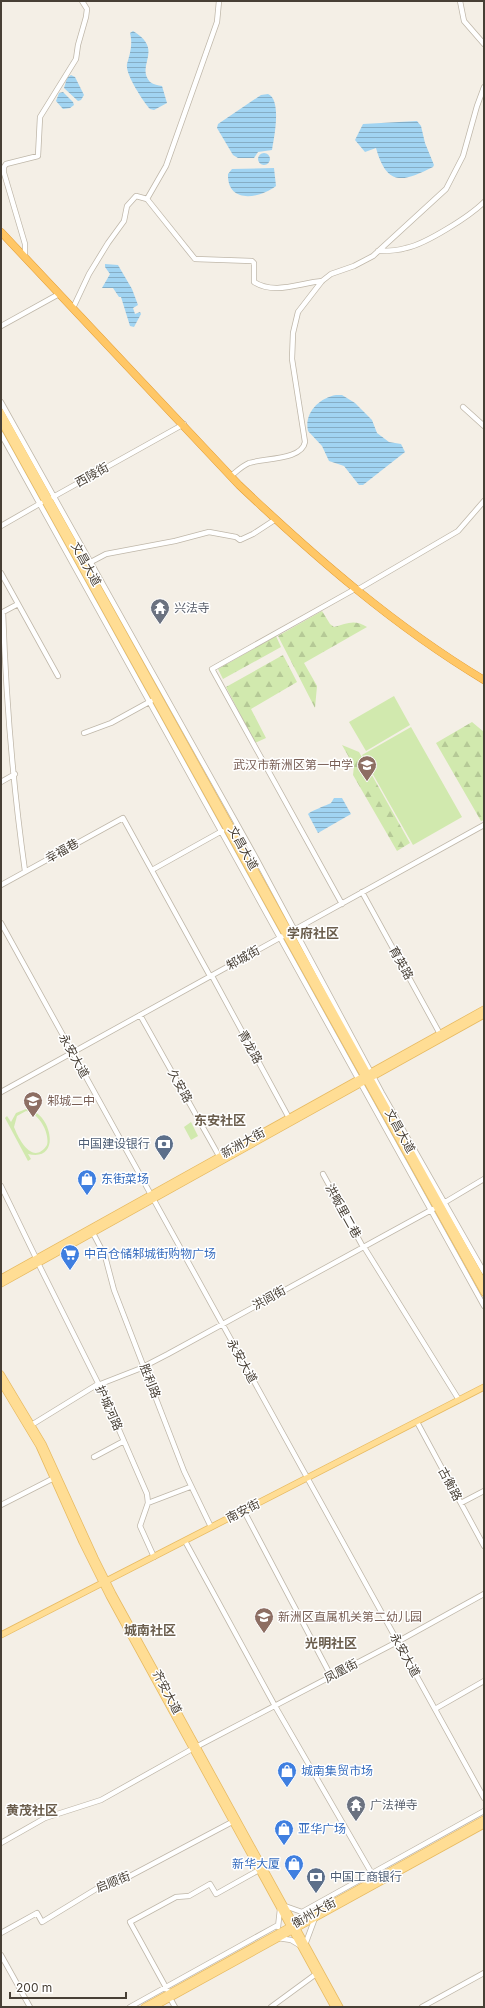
<svg xmlns="http://www.w3.org/2000/svg" width="485" height="2008" font-family="Inter,'Noto Sans SC',sans-serif">
<style>
.forest{fill:url(#forest-firs)}
.pitch{fill:#d1e9ae;fill-rule:evenodd}
.water{fill:url(#water-rules)}
.lines{fill:none;stroke-linecap:round;stroke-linejoin:round}
.minor-casing{stroke:#bfb7a9;stroke-width:6}
.major-casing{stroke:#e7ba61;stroke-width:7}
.highway-casing{stroke:#e29b32;stroke-width:8}
.minor{stroke:#fff;stroke-width:4.5}
.major{stroke:#ffdd94;stroke-width:5.5}
.highway{stroke:#ffc766;stroke-width:7}
.labels{text-anchor:middle;stroke-width:3;stroke-linejoin:round;paint-order:stroke}
.street-label{font-size:12px;fill:#473f35;stroke:#fff}
.worship-label{font-size:12px;fill:#5b616d;stroke:#fff;text-anchor:start}
.education-label{font-size:12px;fill:#785e54;stroke:#fff;text-anchor:start}
.service-label{font-size:12px;fill:#4e5e75;stroke:#fff;text-anchor:end}
.shop-label{font-size:12px;fill:#366cbe;stroke:#fff;text-anchor:start}
.neighbourhood-label{font-size:13px;font-weight:bold;fill:#6a5d4c;stroke:#fff}
</style>
<defs>
<pattern id="forest-firs" width="22" height="20" patternUnits="userSpaceOnUse"><rect width="22" height="20" fill="#d1e9ae"/><path d="M5 1l3.5 6h-7zM16 11l3.5 6h-7z" fill="#b5c996"/></pattern>
<pattern id="water-rules" width="6" height="5" patternUnits="userSpaceOnUse"><rect width="6" height="5" fill="#a1d4f2"/><path d="M0 2.5h6" fill="none" stroke="#85adc5"/></pattern>
</defs>
<rect width="100%" height="100%" fill="#f4efe6"/>
<path class="forest" d="M 322,611 L 330,624 L 334,627 C 347,623 355,619 367,627 L 304,663 L 317,686 L 315,708 L 278,636 Z
M 276,636 L 281,647 L 223,679 L 218,669 Z
M 283,655 L 297,682 L 251,709 L 266,738 L 255,743 L 226,687 Z
M 472,722 L 484,732 L 484,820 L 481,821 L 436,743 Z
M 342,745 L 359,752 L 410,843 L 397,851 L 353,775 L 354,766 Z"/>
<path class="pitch" d="M 394,696 L 410,725 L 366,751 L 349,722 Z
M 411,727 L 462,817 L 413,845 L 362,755 Z
M 26,1109 C 51,1110 63,1163 28,1154 L 31,1159 L 28,1161 L 5,1118 L 7,1116 L 11,1122 L 16,1113 ZM 26,1111 C 39,1113 50,1133 47,1145 C 33,1166 19,1140 14,1127 L 17,1116 Z
M 191,1122 L 198,1136 L 191,1140 L 184,1127 Z"/>
<path class="water" d="M 133,31 C 165,50 135,65 150,82 C 154,85 158,85 162,86 L 167,103 L 154,110 L 150,109 C 143,101 125,74 127,64 C 130,53 133,45 130,33 Z
M 71,75 L 75,77 L 84,95 L 81,100 L 78,101 L 64,88 L 67,78 Z
M 63,92 L 73,102 L 74,105 L 70,108 L 63,109 L 56,101 L 59,93 Z
M 268,94 C 282,100 274,138 272,150 L 258,152 L 254,158 L 238,158 L 233,155 L 217,128 L 218,124 L 261,95 Z
M 417,121 L 421,126 L 425,143 L 434,165 L 433,167 C 403,182 387,187 376,148 L 365,152 L 355,140 L 363,124 Z
M258 159a6 6 0 1 1 12 0a6 6 0 1 1-12 0Z
M 274,168 L 276,186 C 259,199 227,204 228,174 L 232,169 Z
M 105,264 L 118,265 L 132,289 L 138,305 L 133,308 L 135,314 L 140,312 L 141,314 L 134,327 L 130,326 L 121,297 L 119,297 L 113,288 L 102,288 L 110,274 L 105,267 Z
M 336,395 L 342,395 L 355,403 L 372,420 L 377,433 L 389,442 L 401,444 L 405,452 L 363,485 L 359,485 L 344,466 L 329,461 L 322,446 L 308,431 C 304,413 319,398 336,395 Z
M 334,798 L 342,798 L 351,814 L 318,833 L 308,814 C 311,811 327,805 331,803 Z"/>
<g class="lines">
<g class="minor-casing">
<path id="minor" d="M 460,1 L 464,21 L 484,44
M 147,199 L 166,166 L 217,22 L 219,1
M 378,251 C 388,251 397,251 406,248 C 426,244 470,216 484,202
M 25,258 L 25,244 L 4,173 L 4,167 L 6,164 L 38,156 L 40,117 L 76,59 L 78,45 L 86,17 L 87,9 L 82,1
M 73,308 L 89,274 L 108,243 L 124,221 L 127,206 L 136,196 L 147,199 L 195,259 L 252,261 L 254,263 L 254,282 C 274,295 300,283 322,281
M 1,326 L 59,294
M 1,402 L 256,858 L 382,1093 L 484,1272
M 463,407 L 484,426
M 1,434 L 484,1306
M 231,476 C 237,471 242,466 249,463 C 265,458 302,460 305,442 L 292,359 L 293,333 L 298,312 L 322,281 L 331,274 L 354,266 L 373,256 L 446,189 L 463,156 L 477,106 L 484,87
M 53,497 L 184,424
M 1,526 L 41,503
M 89,563 L 106,554 L 175,541 L 209,532 L 236,537 L 240,540 L 253,534 L 276,519
M 1,573 L 58,676
M 357,590 L 458,531 L 484,501
M 18,604 L 3,612 C 6,699 13,786 25,871
M 84,733 L 111,723 L 151,701
M 1,782 L 15,774
M 152,870 L 222,831
M 1,885 L 123,818 L 210,976
M 362,892 L 440,1034
M 342,904 L 212,669 L 355,589
M 1,923 L 484,1798
M 212,976 L 289,1118
M 140,1015 L 219,1156
M 1,1092 L 484,825
M 323,1174 L 363,1247
M 1,1186 L 36,1258
M 442,1204 L 484,1179
M 93,1233 L 105,1256 L 114,1290 L 184,1471 L 211,1527
M 364,1247 L 459,1400
M 38,1263 L 103,1393 L 147,1494 L 148,1503 L 140,1526 L 154,1557
M 98,1385 L 139,1369 L 168,1354 L 433,1209
M 417,1422 L 484,1546
M 33,1424 L 98,1384
M 94,1457 L 124,1441
M 148,1503 L 190,1487
M 461,1503 L 484,1491
M 1,1505 L 54,1478
M 244,1511 L 331,1676
M 185,1541 L 275,1706 L 375,1879
M 435,1709 L 484,1681
M 196,1747 L 397,1642 L 484,1594
M 1,1843 L 45,1818 L 101,1800 L 192,1749
M 285,1906 L 302,1912 L 316,1912
M 302,1912 L 484,1811
M 278,1927 L 280,1909
M 1,1933 L 37,1913 L 42,1922 L 106,1883 L 113,1885 L 232,1822
M 278,1938 L 291,1940 L 301,1946
M 305,1945 L 315,1918
M 1,1955 L 30,2007
M 169,1993 L 130,1922 L 176,1897 L 189,1896 L 210,1884 L 216,1894 L 259,1870
M 170,1998 L 175,2007
M 130,2007 L 278,1925
M 271,2007 L 316,1974
M 422,2007 L 484,1973"/>
</g>
<g class="major-casing">
<path id="major" d="M 1,412 L 484,1283
M 1,422 L 484,1293
M 1,1278 L 484,1009
M 1,1284 L 484,1015
M 1,1374 L 43,1444 L 95,1558 L 113,1594 L 340,2007
M 1,1383 L 39,1446 L 82,1542 L 109,1596 L 334,2007
M 1,1635 L 484,1387
M 144,2007 L 484,1819
M 154,2007 L 484,1825"/>
</g>
<g class="highway-casing">
<path id="highway" d="M 1,232 L 239,485 C 315,557 394,626 484,680"/>
</g>
<use href="#minor" class="minor"/>
<use href="#major" class="major"/>
<use href="#highway" class="highway"/>
</g>
<defs>
<g id="temple-pin" transform="scale(1)"><path d="M0 17L-7.5 6A9.5 9.5 0 1 1 7.5 6Z" fill="#6b7280" stroke="#fff"/><path d="M0-6L5-2H3V0L6.5 2.5H4V6H1.5V3h-3V6H-4V2.5H-6.5L-3 0V-2H-5Z" fill="#fff"/></g>
<g id="school-pin" transform="scale(1)"><path d="M0 17L-7.5 6A9.5 9.5 0 1 1 7.5 6Z" fill="#8d6e63" stroke="#fff"/><path d="M0-5L7-2L0 1L-7-2ZM-4 1L0 2.5L4 1V4Q0 6-4 4Z" fill="#fff"/></g>
<g id="bank-pin" transform="scale(1)"><path d="M0 17L-7.5 6A9.5 9.5 0 1 1 7.5 6Z" fill="#5c6f8a" stroke="#fff"/><path d="M-6-4H6V4H-6ZM0-2.3a2.3 2.3 0 1 0 0 4.6a2.3 2.3 0 1 0 0-4.6Z" fill="#fff"/></g>
<g id="shop-pin" transform="scale(1)"><path d="M0 17L-7.5 6A9.5 9.5 0 1 1 7.5 6Z" fill="#3f7fe0" stroke="#fff"/><path d="M-5-2.5h2.3a2.7 3.5 0 0 1 5.4 0H5L5.5 6h-11ZM-1.5-2.5h3a1.5 2.3 0 0 0-3 0Z" fill="#fff"/></g>
<g id="supermarket-pin" transform="scale(1)"><path d="M0 17L-7.5 6A9.5 9.5 0 1 1 7.5 6Z" fill="#3f7fe0" stroke="#fff"/><path d="M-6-5.5h2.5l.6 2H6L4.5 2H-2.5L-4.4-4H-6ZM-1.5 3.2a1.3 1.3 0 1 0 .1 0ZM3 3.2a1.3 1.3 0 1 0 .1 0Z" fill="#fff"/></g>
</defs>
<g fill-rule="evenodd">
<use href="#temple-pin" x="160" y="608"/>
<use href="#school-pin" x="367" y="765"/>
<use href="#school-pin" x="33" y="1101"/>
<use href="#bank-pin" x="164" y="1144"/>
<use href="#shop-pin" x="87" y="1179"/>
<use href="#supermarket-pin" x="70" y="1254"/>
<use href="#school-pin" x="264" y="1617"/>
<use href="#shop-pin" x="287" y="1771"/>
<use href="#temple-pin" x="356" y="1805"/>
<use href="#shop-pin" x="284" y="1829"/>
<use href="#shop-pin" x="294" y="1864"/>
<use href="#bank-pin" x="316" y="1877"/>
</g>
<g class="labels">
<g class="street-label">
<text transform="translate(92 475) rotate(-29)" y="4">西陵街</text>
<text transform="translate(86 564) rotate(61)" y="4">文昌大道</text>
<text transform="translate(243 848) rotate(61)" y="4">文昌大道</text>
<text transform="translate(62 851) rotate(-29)" y="4">幸福巷</text>
<text transform="translate(243 958) rotate(-29)" y="4">邾城街</text>
<text transform="translate(401 963) rotate(61)" y="4">育英路</text>
<text transform="translate(250 1047) rotate(61)" y="4">青龙路</text>
<text transform="translate(74 1056) rotate(61)" y="4">永安大道</text>
<text transform="translate(180 1086) rotate(61)" y="4">久安路</text>
<text transform="translate(400 1131) rotate(61)" y="4">文昌大道</text>
<text transform="translate(243 1143) rotate(-29)" y="4">新洲大街</text>
<text transform="translate(343 1211) rotate(61)" y="4">洪畈里二巷</text>
<text transform="translate(269 1298) rotate(-29)" y="4">洪闾街</text>
<text transform="translate(242 1361) rotate(61)" y="4">永安大道</text>
<text transform="translate(150 1381) rotate(69)" y="4">胜利路</text>
<text transform="translate(109 1408) rotate(66)" y="4">护城河路</text>
<text transform="translate(450 1484) rotate(62)" y="4">古衡路</text>
<text transform="translate(243 1511) rotate(-27)" y="4">南安街</text>
<text transform="translate(405 1655) rotate(61)" y="4">永安大道</text>
<text transform="translate(341 1671) rotate(-28)" y="4">凤凰街</text>
<text transform="translate(167 1692) rotate(62)" y="4">齐安大道</text>
<text transform="translate(113 1882) rotate(-21)" y="4">启顺街</text>
<text transform="translate(314 1913) rotate(-29)" y="4">衡州大街</text>
</g>
<g class="worship-label">
<text x="174" y="612">兴法寺</text>
<text x="370" y="1809">广法禅寺</text>
</g>
<g class="education-label">
<text x="353" y="769" text-anchor="end">武汉市新洲区第一中学</text>
<text x="47" y="1105">邾城二中</text>
<text x="278" y="1621">新洲区直属机关第二幼儿园</text>
</g>
<g class="service-label">
<text x="150" y="1148">中国建设银行</text>
<text x="330" y="1881" text-anchor="start">中国工商银行</text>
</g>
<g class="shop-label">
<text x="101" y="1183">东街菜场</text>
<text x="84" y="1258">中百仓储邾城街购物广场</text>
<text x="301" y="1775">城南集贸市场</text>
<text x="298" y="1833">亚华广场</text>
<text x="280" y="1868" text-anchor="end">新华大厦</text>
</g>
<g class="neighbourhood-label">
<text x="313" y="938">学府社区</text>
<text x="220" y="1125">东安社区</text>
<text x="150" y="1635">城南社区</text>
<text x="331" y="1648">光明社区</text>
<text x="32" y="1815">黄茂社区</text>
</g>
</g>
<rect width="485" height="2008" fill="none" stroke="#473f35" stroke-width="4"/>
<path d="M10 1992v6h116v-6" fill="none" stroke="#473f35" stroke-width="2"/>
<text x="16" y="1992" font-size="12" fill="#473f35" stroke="#ffffff" stroke-width="3" paint-order="stroke">200 m</text>
</svg>
